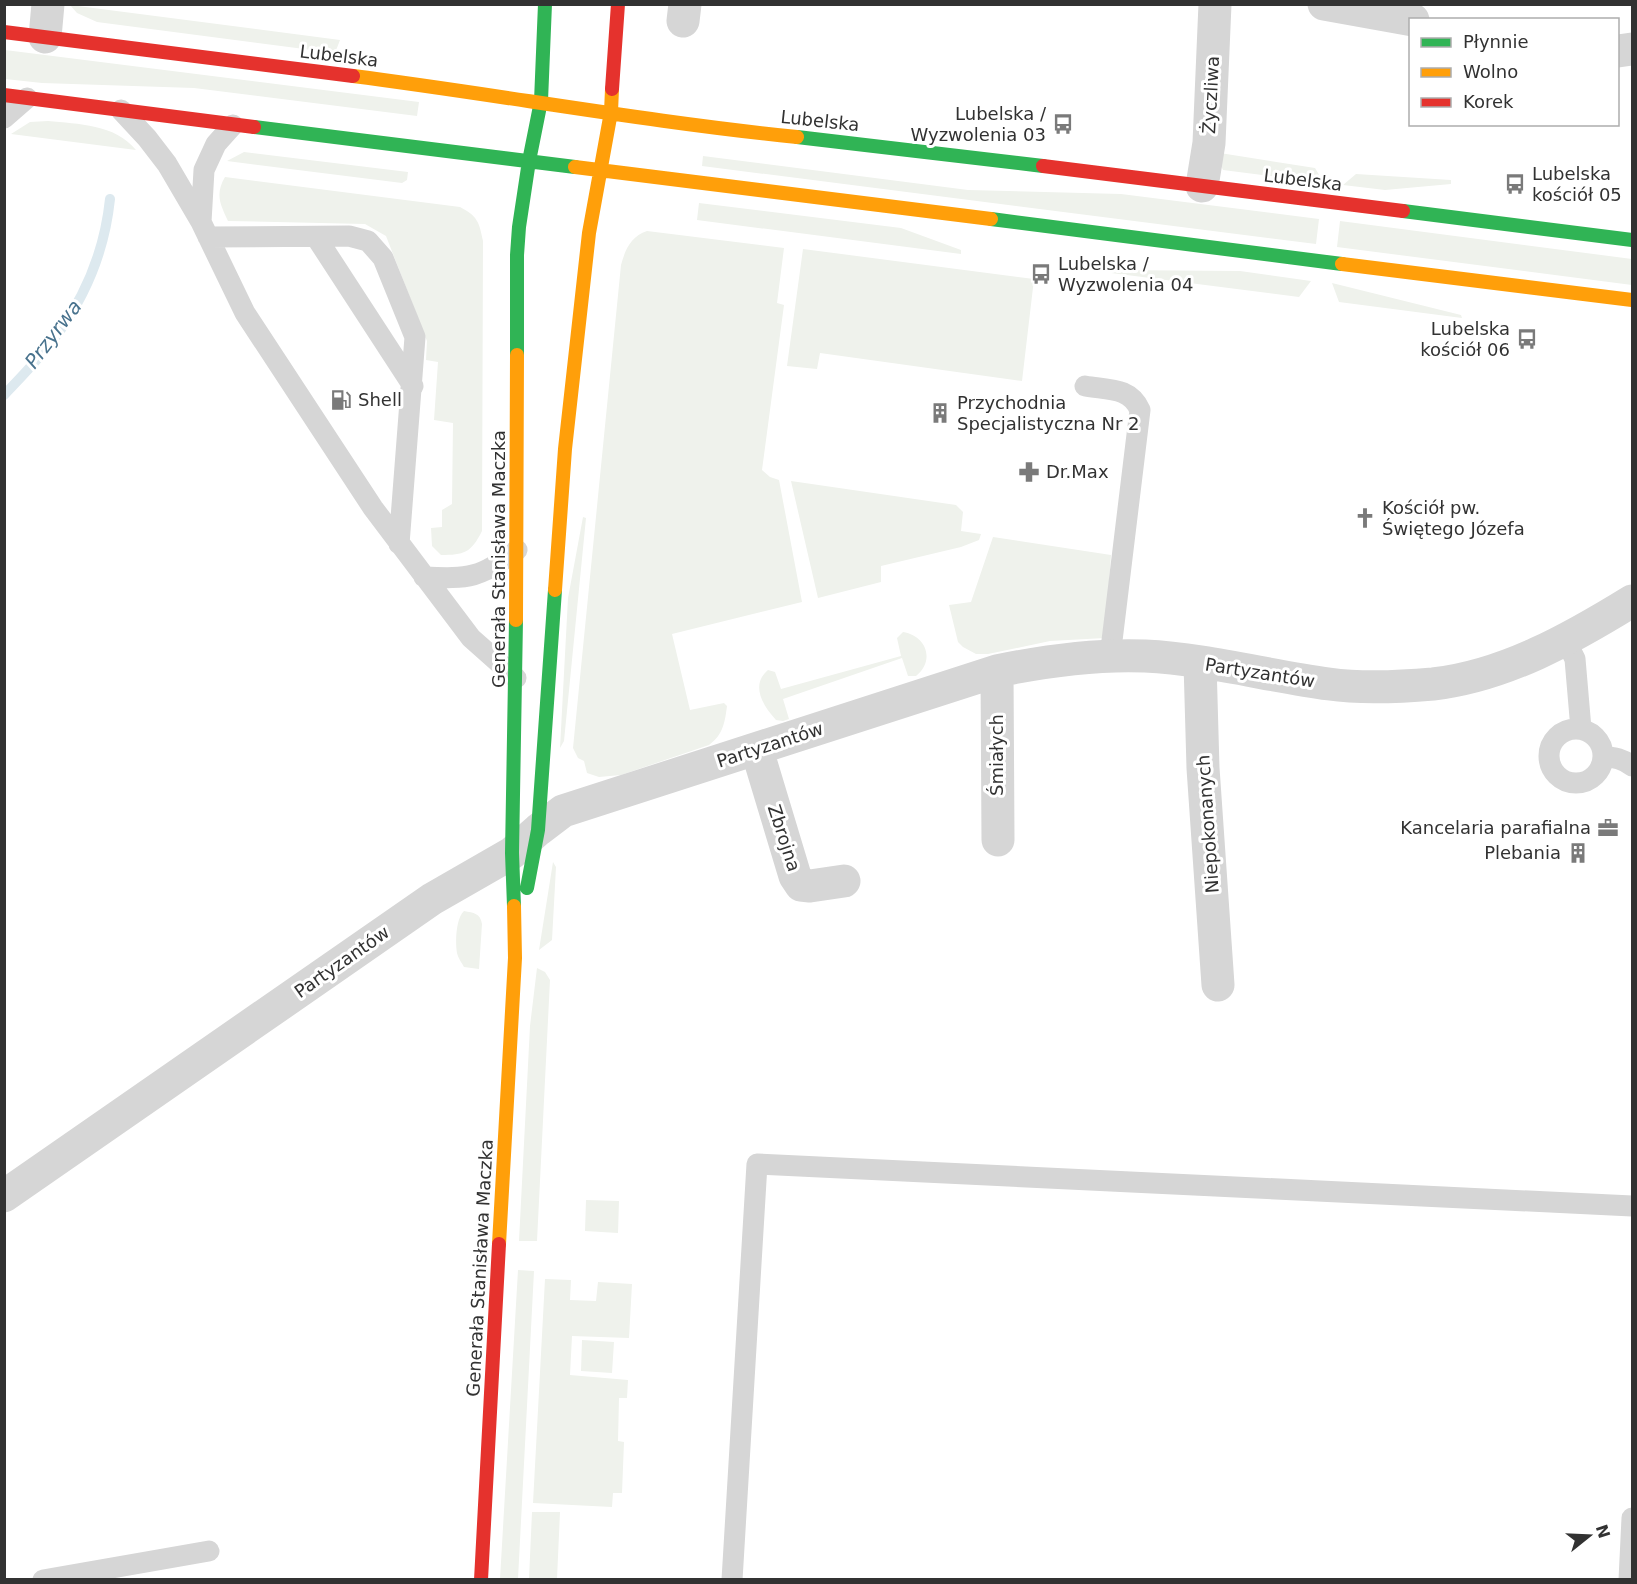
<svg xmlns="http://www.w3.org/2000/svg" width="1637" height="1584" font-family="'DejaVu Sans',sans-serif">
<style>
.green{fill:#eff2ec}
.lines{fill:none;stroke-linecap:round;stroke-linejoin:round}
.stream{stroke:#dde9ef;stroke-width:10}
.lane{stroke:#d6d6d6;stroke-width:21}
.street{stroke:#d6d6d6;stroke-width:33}
.fast{stroke:#30b455;stroke-width:14}
.slow{stroke:#ff9f0a;stroke-width:14}
.jam{stroke:#e5322d;stroke-width:14}
.labels{text-anchor:middle;stroke-width:6;stroke-linejoin:round;paint-order:stroke}
.street-label{font-size:18px;fill:#323232;stroke:#fff}
.poi-label{font-size:18px;fill:#323232;stroke:#fff;text-anchor:start}
.water-label{font-size:20px;font-style:italic;fill:#48728d;stroke:#fff}
</style>
<rect width="100%" height="100%" fill="#fff"/>
<path class="green" d="M 70,5 L 340,40 L 335,53 L 97,22 L 77,13 Z
M 5,50 L 419,102 L 417,116 L 194,88 L 42,83 L 5,79 Z
M 48,121 C 78,124 115,124 136,150 L 11,134 L 30,122 Z
M 244,152 L 408,172 L 407,180 L 402,183 L 227,161 Z
M 1220,153 L 1315,168 L 1324,183 L 1223,170 L 1219,162 Z
M 703,156 L 968,190 L 1121,194 L 1319,219 L 1316,244 L 702,166 Z
M 1356,174 L 1451,180 L 1451,184 L 1385,190 L 1343,185 Z
M 225,177 L 460,207 C 477,216 479,221 483,241 L 482,531 C 471,553 464,555 441,555 L 432,546 L 431,528 L 442,527 L 442,510 L 452,504 L 453,423 L 434,420 L 438,362 L 426,360 L 427,341 L 386,236 L 365,224 L 228,221 C 220,204 215,194 225,177 Z
M 699,203 L 901,228 L 961,250 L 961,254 L 697,220 Z
M 1340,221 L 1632,259 L 1632,285 L 1337,247 Z
M 647,231 L 784,248 L 777,303 L 784,305 L 762,470 L 770,477 L 779,480 L 802,602 L 672,634 L 690,710 L 724,703 L 727,706 C 725,722 723,735 709,745 L 621,775 L 599,777 L 587,773 L 584,761 L 578,758 L 573,748 L 574,738 L 621,265 C 625,250 631,236 647,231 Z
M 803,249 L 1034,279 L 1022,381 L 820,353 L 817,369 L 787,366 Z
M 1112,270 L 1240,271 L 1311,281 L 1299,297 L 1111,273 Z
M 1332,283 L 1461,315 L 1462,318 L 1339,302 Z
M 791,481 L 956,505 L 963,512 L 961,531 L 981,534 L 979,540 L 961,547 L 881,566 L 881,582 L 818,598 Z
M 583,517 L 586,518 L 564,741 L 560,748 L 568,598 Z
M 993,537 L 1111,555 L 1105,638 L 1050,641 L 988,654 L 976,654 L 963,647 L 958,642 L 949,605 L 971,602 Z
M 903,632 C 927,636 935,661 916,676 L 908,676 L 902,658 L 783,699 L 789,719 L 783,721 L 776,720 C 763,706 750,685 768,670 L 775,672 L 781,689 L 901,656 L 897,638 Z
M 553,862 L 556,867 L 552,940 L 539,950 Z
M 464,911 C 474,913 480,913 482,924 L 479,969 L 464,967 C 462,963 458,958 457,953 C 455,942 456,918 464,911 Z
M 537,968 L 545,972 L 550,980 L 537,1241 L 519,1241 L 530,1026 Z
M 586,1200 L 619,1201 L 618,1233 L 585,1231 Z
M 518,1270 L 534,1271 L 518,1579 L 500,1579 Z
M 545,1279 L 571,1280 L 570,1300 L 596,1301 L 598,1282 L 632,1284 L 629,1338 L 572,1336 L 570,1375 L 628,1380 L 627,1398 L 619,1398 L 618,1441 L 624,1442 L 622,1493 L 613,1493 L 612,1507 L 533,1503 Z
M 582,1340 L 614,1342 L 612,1373 L 581,1371 Z
M 532,1512 L 560,1512 L 557,1579 L 529,1579 Z"/>
<g class="lines">
<path class="stream" d="M 4,395 C 23,375 44,354 59,332 C 87,293 105,247 110,199"/>
<path class="lane" d="M 121,110 L 147,138 L 167,164 L 201,222 L 245,313 L 373,508 L 471,638 L 516,678
M 4,118 L 27,98
M 201,222 L 204,170 L 216,144 L 233,125
M 208,237 L 349,236 L 368,241 L 383,258 L 415,337 L 399,544
M 316,237 L 413,386
M 1085,386 C 1108,390 1130,387 1140,410 L 1110,657
M 424,577 C 469,579 481,578 517,550
M 1565,639 L 1575,659 L 1581,729
M1549 756a27 27 0 1 1 54 0a27 27 0 1 1-54 0Z
M 1603,757 C 1615,757 1623,759 1632,766
M 43,1580 L 209,1551
M 732,1580 L 757,1164 L 1632,1206
M 1629,1580 L 1632,1518"/>
<path class="street" d="M 1324,4 L 1413,20
M 683,21 L 685,4
M 45,37 L 48,4
M 1618,51 L 1632,49
M 1202,186 L 1209,143 L 1215,4
M 1200,663 L 1203,768 L 1218,985
M 997,671 L 998,840
M 757,750 L 795,876 L 801,885 L 810,886 L 844,881
M 4,1196 L 432,899 L 512,853 L 538,830 L 563,811 L 997,671 C 1045,661 1096,654 1145,656 C 1207,659 1268,676 1329,684 C 1363,689 1399,687 1433,684 C 1505,676 1572,638 1632,601"/>
<path class="fast" d="M 254,127 L 575,167
M 797,137 L 1043,166
M 1403,211 L 1632,240
M 991,219 L 1342,264
M 517,355 L 517,255 L 519,227 L 529,161 L 541,101 L 545,4
M 527,888 L 538,830 L 555,590
M 514,906 L 512,853 L 516,620"/>
<path class="slow" d="M 353,76 C 501,95 648,122 797,137
M 575,167 L 991,219
M 1342,264 L 1632,300
M 555,590 L 565,449 L 589,233 L 611,112 L 612,89
M 516,620 L 517,355
M 499,1244 L 515,958 L 514,906"/>
<path class="jam" d="M 4,32 L 353,76
M 612,89 L 618,4
M 4,95 L 254,127
M 1043,166 L 1403,211
M 481,1580 L 499,1244"/>
</g>
<defs>
<g id="bus-bare" transform="scale(1.62)"><path d="M-5-6H5V4H4V6H2V4H-2V6H-4V4H-5ZM-3.5-4V0h7V-4ZM-3.5 1.2v1.5H-2V1.2ZM2 1.2v1.5H3.5V1.2Z" fill="#7a7a7a" stroke="#fff" stroke-width="2.5" paint-order="stroke"/></g>
<g id="fuel-bare" transform="scale(1.62)"><path d="M-5.5-6h7V0h2V4h1.3V-2.5L3-4.5l.8-.8L6-3V5H2.5V1h-1V6h-7ZM-4.2-4.7v3.2H.2V-4.7Z" fill="#7a7a7a" stroke="#fff" stroke-width="2.5" paint-order="stroke"/></g>
<g id="building-bare" transform="scale(1.62)"><path d="M-4-6H4V6H1V3H-1V6H-4ZM-2.5-4.3h1.7v1.8h-1.7ZM.8-4.3h1.7v1.8H.8ZM-2.5-1h1.7V.8h-1.7ZM.8-1h1.7V.8H.8Z" fill="#7a7a7a" stroke="#fff" stroke-width="2.5" paint-order="stroke"/></g>
<g id="pharmacy-bare" transform="scale(1.62)"><path d="M-2-6h4v4h4v4h-4v4h-4v-4h-4v-4h4Z" fill="#7a7a7a" stroke="#fff" stroke-width="2.5" paint-order="stroke"/></g>
<g id="church-bare" transform="scale(1.62)"><path d="M-1.2-6h2.4v3.5h3.3v2.4h-3.3V6h-2.4V-.1h-3.3v-2.4h3.3Z" fill="#7a7a7a" stroke="#fff" stroke-width="2.5" paint-order="stroke"/></g>
<g id="office-bare" transform="scale(1.62)"><path d="M-6-3h4V-5.5h4V-3h4V5H-6ZM-1-4.5V-3h2v-1.5ZM-6 0V1H6V0Z" fill="#7a7a7a" stroke="#fff" stroke-width="2.5" paint-order="stroke"/></g>
</defs>
<g fill-rule="evenodd">
<use href="#bus-bare" x="1063" y="124"/>
<use href="#bus-bare" x="1515" y="184"/>
<use href="#bus-bare" x="1041" y="274"/>
<use href="#bus-bare" x="1527" y="339"/>
<use href="#fuel-bare" x="341" y="400"/>
<use href="#building-bare" x="940" y="413"/>
<use href="#pharmacy-bare" x="1029" y="472"/>
<use href="#church-bare" x="1365" y="518"/>
<use href="#office-bare" x="1608" y="828"/>
<use href="#building-bare" x="1578" y="853"/>
</g>
<g class="labels">
<g class="street-label">
<text transform="translate(339 56) rotate(7)" y="6">Lubelska</text>
<text transform="translate(1211 95) rotate(-87)" y="6">Życzliwa</text>
<text transform="translate(820 121) rotate(6)" y="6">Lubelska</text>
<text transform="translate(1303 180) rotate(7)" y="6">Lubelska</text>
<text transform="translate(499 559) rotate(-90)" y="6">Generała Stanisława Maczka</text>
<text transform="translate(1260 673) rotate(9)" y="6">Partyzantów</text>
<text transform="translate(770 745) rotate(-18)" y="6">Partyzantów</text>
<text transform="translate(997 755) rotate(-90)" y="6">Śmiałych</text>
<text transform="translate(1208 824) rotate(-94)" y="6">Niepokonanych</text>
<text transform="translate(784 838) rotate(72)" y="6">Zbrojna</text>
<text transform="translate(342 962) rotate(-35)" y="6">Partyzantów</text>
<text transform="translate(480 1268) rotate(-87)" y="6">Generała Stanisława Maczka</text>
</g>
<g class="poi-label">
<text x="1046" y="120" text-anchor="end">Lubelska /<tspan x="1046" dy="21">Wyzwolenia 03</tspan></text>
<text x="1532" y="180">Lubelska<tspan x="1532" dy="21">kościół 05</tspan></text>
<text x="1058" y="270">Lubelska /<tspan x="1058" dy="21">Wyzwolenia 04</tspan></text>
<text x="1510" y="335" text-anchor="end">Lubelska<tspan x="1510" dy="21">kościół 06</tspan></text>
<text x="358" y="406">Shell</text>
<text x="957" y="409">Przychodnia<tspan x="957" dy="21">Specjalistyczna Nr 2</tspan></text>
<text x="1046" y="478">Dr.Max</text>
<text x="1382" y="514">Kościół pw.<tspan x="1382" dy="21">Świętego Józefa</tspan></text>
<text x="1591" y="834" text-anchor="end">Kancelaria parafialna</text>
<text x="1561" y="859" text-anchor="end">Plebania</text>
</g>
<g class="water-label">
<text transform="translate(53 334) rotate(-53)" y="7">Przyrwa</text>
</g>
</g>
<rect width="1637" height="1584" fill="none" stroke="#323232" stroke-width="12"/>
<rect x="1409" y="18" width="210" height="108" fill="#ffffff" stroke="#adadad" stroke-width="1.5"/>
<rect x="1421" y="38" width="30" height="9" fill="#30b455" stroke="#adadad" stroke-width="1.5"/>
<text x="1463" y="48" font-size="18" fill="#323232">Płynnie</text>
<rect x="1421" y="68" width="30" height="9" fill="#ff9f0a" stroke="#adadad" stroke-width="1.5"/>
<text x="1463" y="78" font-size="18" fill="#323232">Wolno</text>
<rect x="1421" y="98" width="30" height="9" fill="#e5322d" stroke="#adadad" stroke-width="1.5"/>
<text x="1463" y="108" font-size="18" fill="#323232">Korek</text>
<g transform="translate(1589 1536) rotate(72)" stroke="#ffffff" stroke-width="4.5" paint-order="stroke">
<path d="M0-4.5L10 22L0 15L-10 22Z" fill="#323232"/>
<text y="-9" font-size="16" font-weight="bold" text-anchor="middle" fill="#323232">N</text>
</g>
</svg>
